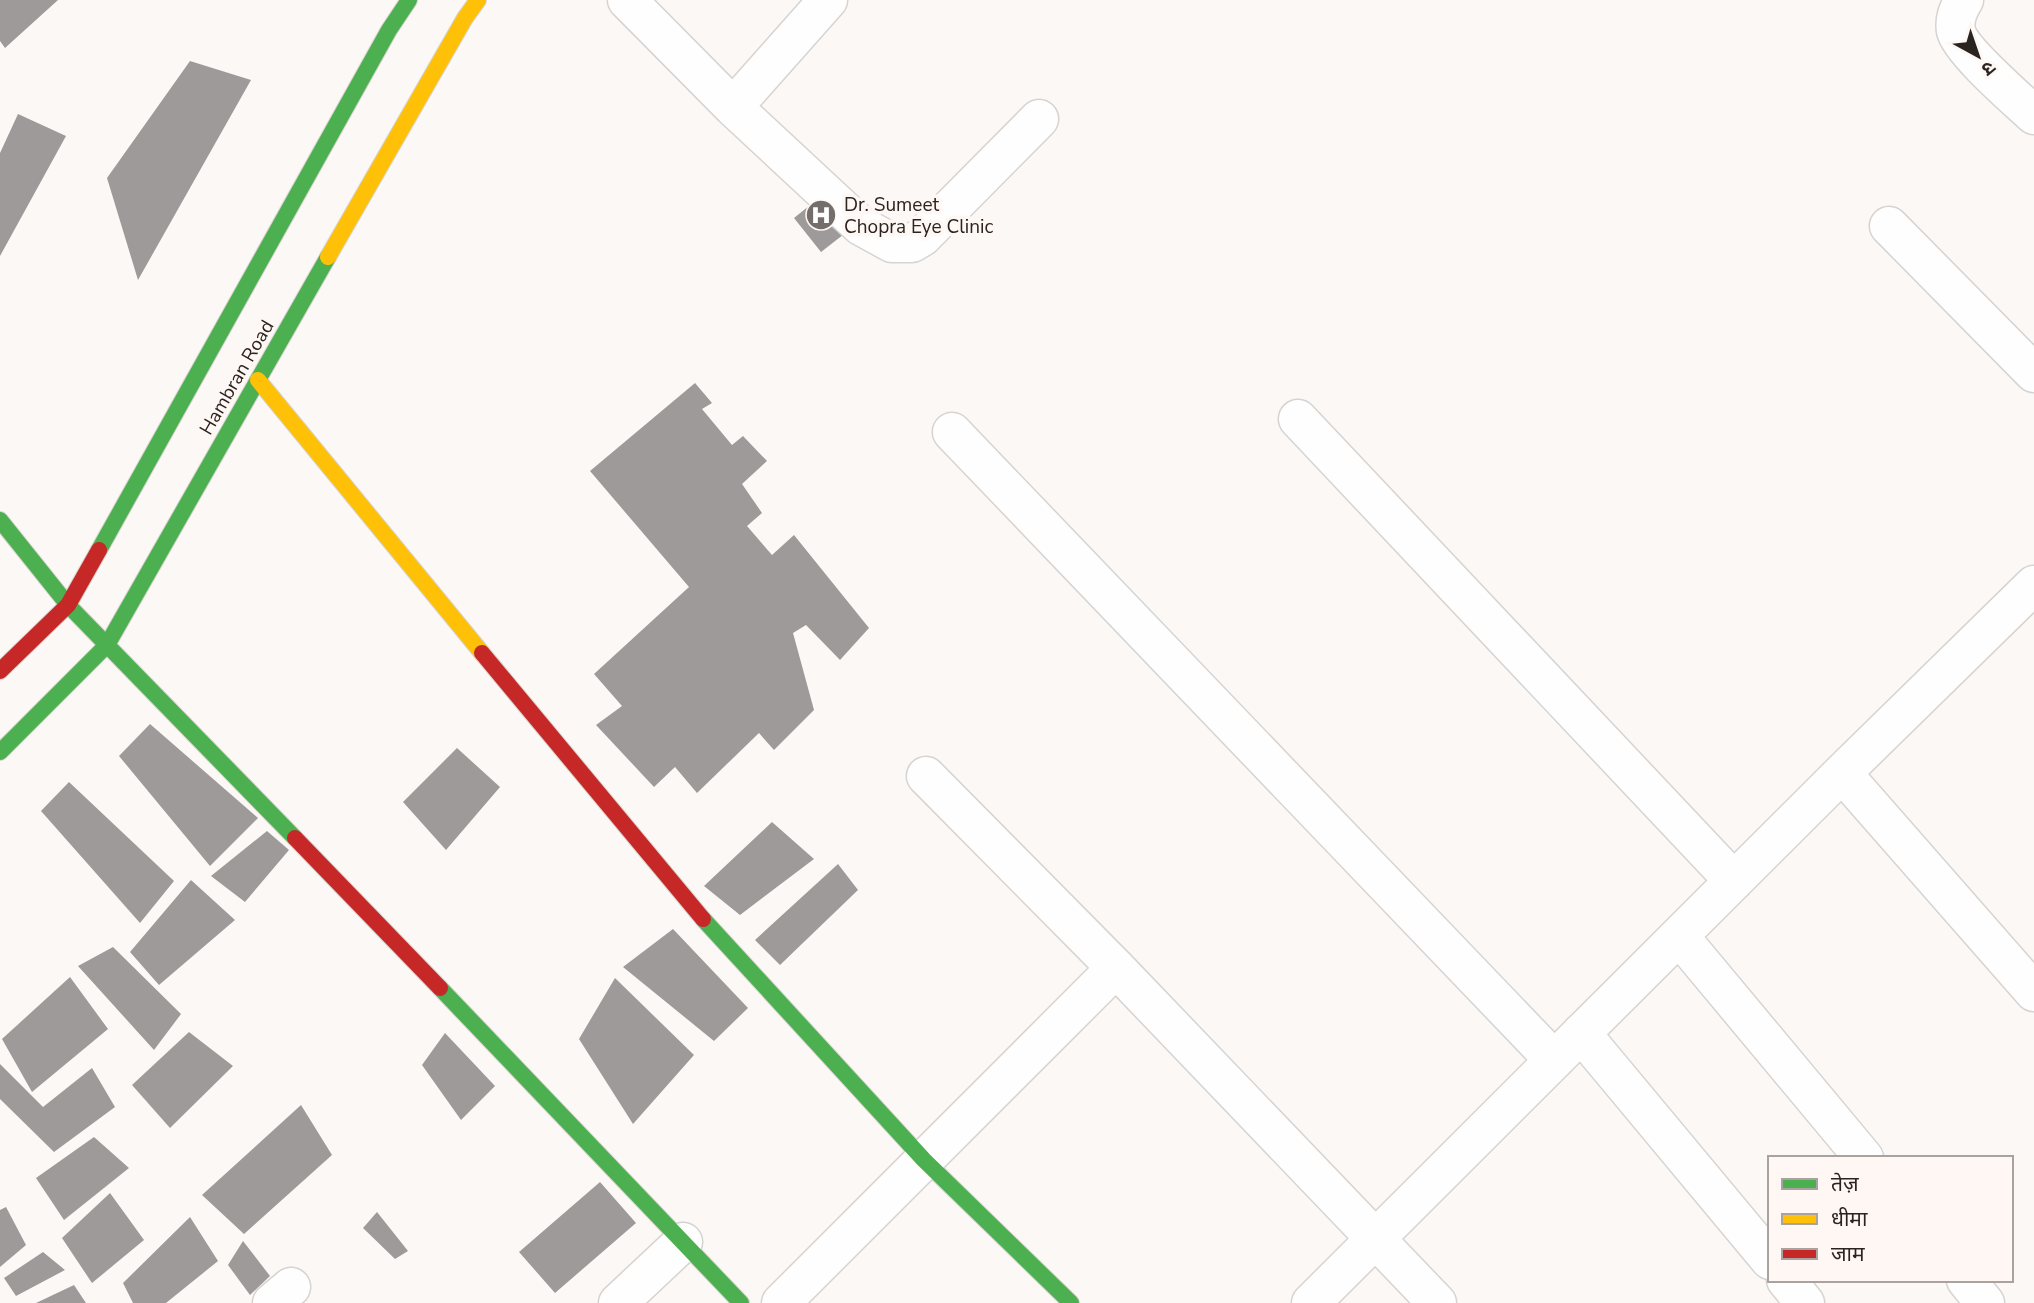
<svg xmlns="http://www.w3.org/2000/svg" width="2034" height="1303" font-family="'Nunito Sans','Noto Sans Devanagari',sans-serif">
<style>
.building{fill:#9e9a9a}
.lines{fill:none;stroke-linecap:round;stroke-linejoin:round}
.street-casing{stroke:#d7d3d0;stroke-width:41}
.fast-casing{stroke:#d7d3d0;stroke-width:18}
.slow-casing{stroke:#d7d3d0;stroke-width:18}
.jam-casing{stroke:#d7d3d0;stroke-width:18}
.street{stroke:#fefefe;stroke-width:38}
.fast{stroke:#4caf50;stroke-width:16}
.slow{stroke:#ffc107;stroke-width:16}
.jam{stroke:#c62828;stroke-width:16}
.labels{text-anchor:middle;stroke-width:7;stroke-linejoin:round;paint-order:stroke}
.poi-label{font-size:19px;fill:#2a2420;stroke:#fef7f3;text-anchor:start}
.street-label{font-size:19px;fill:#2a2420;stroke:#fef7f3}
</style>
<rect width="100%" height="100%" fill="#fbf8f6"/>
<path class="building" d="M 0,0 L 58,0 L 5,48 L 0,41 Z
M 190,61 L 251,80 L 138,280 L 107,178 Z
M 18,114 L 66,136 L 0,256 L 0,153 Z
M 820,197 L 848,231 L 821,252 L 794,218 Z
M 695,383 L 712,403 L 702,409 L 732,445 L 743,436 L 767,461 L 742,484 L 762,513 L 747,526 L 772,555 L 794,535 L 869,628 L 840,660 L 806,625 L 793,633 L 814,710 L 774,750 L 759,733 L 697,793 L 675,767 L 654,787 L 596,725 L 622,706 L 594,674 L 689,587 L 590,471 Z
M 150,724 L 258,818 L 210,866 L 119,756 Z
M 457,748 L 500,787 L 446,850 L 403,802 Z
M 69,782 L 174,881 L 140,923 L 41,811 Z
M 772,822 L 814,859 L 740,915 L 704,886 Z
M 267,831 L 289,850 L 245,902 L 211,876 Z
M 838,864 L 858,890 L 780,965 L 755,940 Z
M 191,880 L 235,920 L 159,985 L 130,952 Z
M 673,929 L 748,1008 L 714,1041 L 623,967 Z
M 113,947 L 181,1014 L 154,1050 L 78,966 Z
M 70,977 L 108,1029 L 32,1092 L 2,1039 Z
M 615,978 L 694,1055 L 633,1124 L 579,1039 Z
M 189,1032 L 233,1066 L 170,1128 L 132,1085 Z
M 445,1033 L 495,1086 L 461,1120 L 422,1065 Z
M 0,1064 L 43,1107 L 92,1068 L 115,1107 L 54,1152 L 0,1099 Z
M 301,1105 L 332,1155 L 244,1234 L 202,1195 Z
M 94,1137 L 129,1168 L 64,1220 L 36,1178 Z
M 600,1182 L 636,1223 L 555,1293 L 519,1252 Z
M 110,1193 L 144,1240 L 92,1283 L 62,1238 Z
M 6,1207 L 26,1245 L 0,1267 L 0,1210 Z
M 377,1212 L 408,1251 L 395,1259 L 363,1228 Z
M 190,1217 L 218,1261 L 166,1303 L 133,1303 L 123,1283 Z
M 243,1241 L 270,1276 L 250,1295 L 228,1265 Z
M 43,1252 L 65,1270 L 16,1296 L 4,1278 Z
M 74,1285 L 86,1303 L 36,1303 Z"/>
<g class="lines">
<g class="street-casing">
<path id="street" d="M 627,0 L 733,107 L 861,226 L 892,243 L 912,243 L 922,237 L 1039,119
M 1964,0 C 1958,10 1954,19 1956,31 C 1961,51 2017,99 2034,115
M 733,107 L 828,0
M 1889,226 L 2034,373
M 1298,419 L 1734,881
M 952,432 L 1554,1060
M 1842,773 L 2034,992
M 926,776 L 1116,968 L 1437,1303
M 1679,936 L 1864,1158
M 1581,1033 L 1770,1260
M 1786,1280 L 1805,1303
M 1966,1280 L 1985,1303
M 272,1303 L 291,1287
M 618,1303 L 683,1242
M 781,1303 L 1116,968
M 1311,1303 L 1842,773 L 2034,585"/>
</g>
<g class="fast-casing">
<path id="fast" d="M 0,520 L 68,605 L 295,838
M 99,550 L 389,30 L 409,0
M 0,752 L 107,645 L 328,257
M 703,919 L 924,1160 L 1071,1303
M 440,988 L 741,1303"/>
</g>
<g class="slow-casing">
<path id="slow" d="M 328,257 L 465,18 L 478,0
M 258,380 L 482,653"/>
</g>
<g class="jam-casing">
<path id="jam" d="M 482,653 L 703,919
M 0,671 L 68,605 L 99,550
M 295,838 L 440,988"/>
</g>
<use href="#street" class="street"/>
<use href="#fast" class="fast"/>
<use href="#slow" class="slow"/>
<use href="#jam" class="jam"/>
</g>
<defs>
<g id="hospital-disc" transform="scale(1.575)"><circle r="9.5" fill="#736e6b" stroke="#fef7f3"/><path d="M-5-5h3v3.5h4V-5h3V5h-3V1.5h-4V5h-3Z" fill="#fff"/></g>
</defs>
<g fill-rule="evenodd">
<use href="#hospital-disc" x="821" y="215"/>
</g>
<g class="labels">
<g class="poi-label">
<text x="844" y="211">Dr. Sumeet<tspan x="844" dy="22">Chopra Eye Clinic</tspan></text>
</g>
<g class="street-label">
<text transform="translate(236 377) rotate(-60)" y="7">Hambran Road</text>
</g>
</g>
<rect x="1768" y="1156" width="245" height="126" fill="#fef7f3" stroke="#a9a39f" stroke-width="2"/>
<rect x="1782" y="1179" width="35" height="10" fill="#4caf50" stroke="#a9a39f" stroke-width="2"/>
<text x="1831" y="1191" font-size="21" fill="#2a2420">तेज़</text>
<rect x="1782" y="1214" width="35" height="10" fill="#ffc107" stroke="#a9a39f" stroke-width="2"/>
<text x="1831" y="1226" font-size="21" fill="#2a2420">धीमा</text>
<rect x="1782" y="1249" width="35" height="10" fill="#c62828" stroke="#a9a39f" stroke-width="2"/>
<text x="1831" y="1261" font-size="21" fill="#2a2420">जाम</text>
<g transform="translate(1978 56) rotate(140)" stroke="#fef7f3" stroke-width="5" paint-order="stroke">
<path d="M0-5L12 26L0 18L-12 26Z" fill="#2a2420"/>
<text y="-10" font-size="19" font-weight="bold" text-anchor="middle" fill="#2a2420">उ</text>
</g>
</svg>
